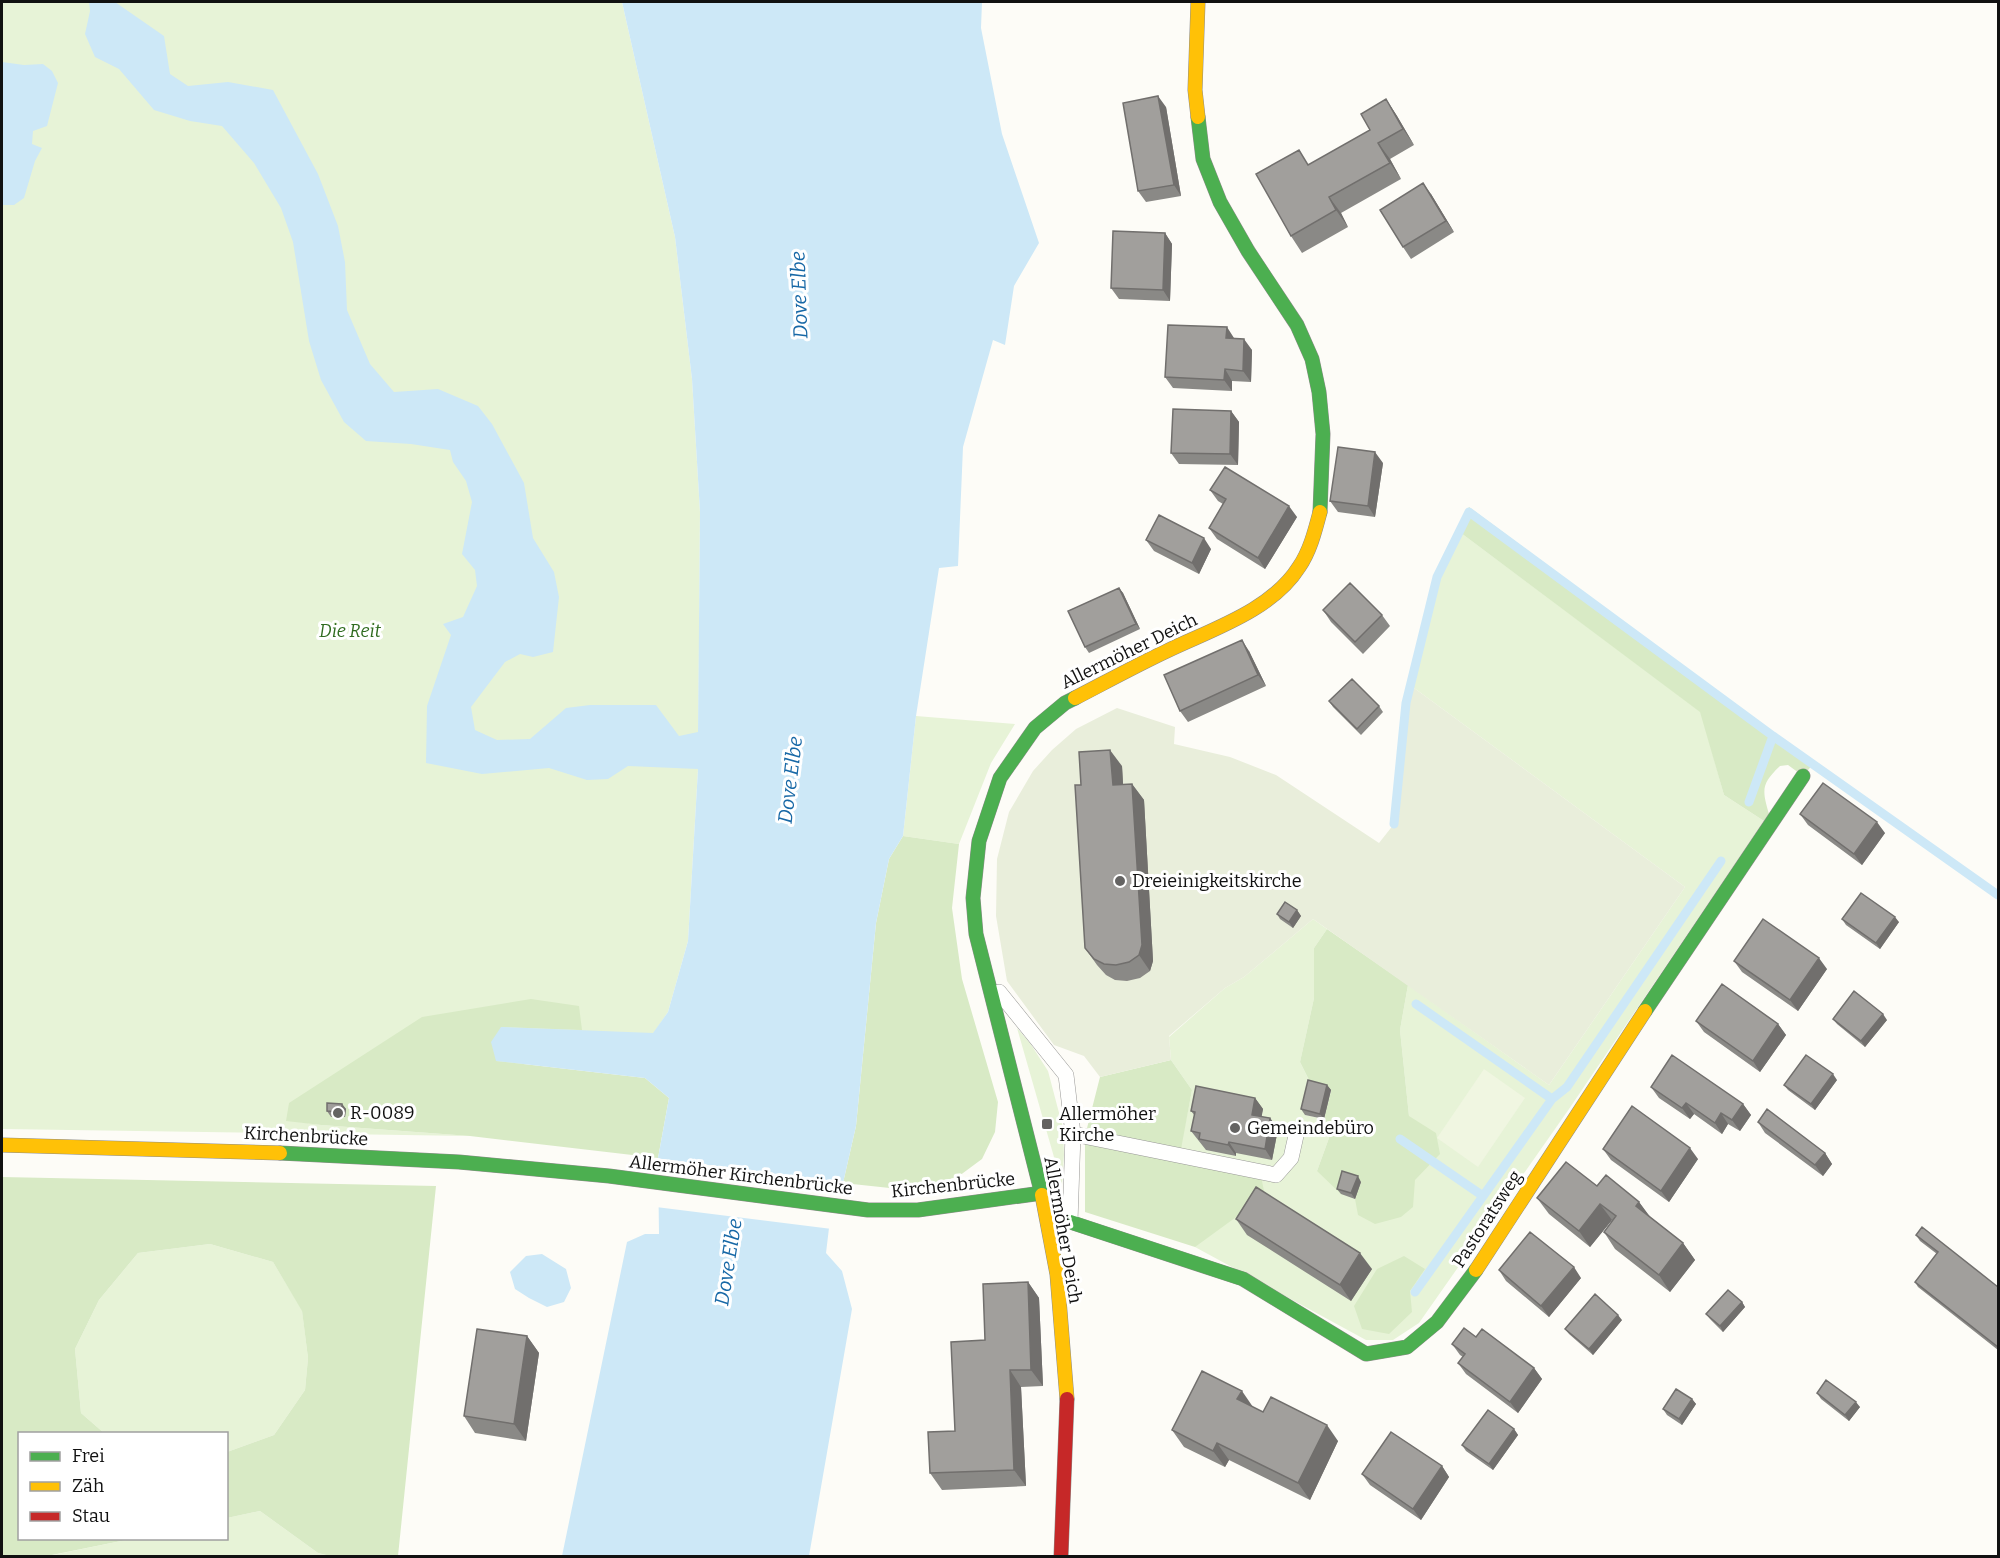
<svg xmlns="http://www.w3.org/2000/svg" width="2000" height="1558" font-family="Bitter,serif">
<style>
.green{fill:#e7f3d7}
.forest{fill:#d8eac5}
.cemetery{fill:#e9eedb}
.pitch{fill:#f0f6e1}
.water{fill:#cde8f7}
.pier{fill:#fdfcf7}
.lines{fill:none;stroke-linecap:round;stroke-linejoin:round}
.stream{stroke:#cde8f7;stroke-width:9}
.lane-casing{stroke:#979795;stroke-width:16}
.fast-casing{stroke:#8e8d8b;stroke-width:15}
.slow-casing{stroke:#8e8d8b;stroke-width:15}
.jam-casing{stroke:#8e8d8b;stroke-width:15}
.lane{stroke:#fffffe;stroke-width:15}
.fast{stroke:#4caf50;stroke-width:14}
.slow{stroke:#ffc107;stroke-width:14}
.jam{stroke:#c62828;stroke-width:14}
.wall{fill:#8a8986}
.shaded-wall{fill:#716f6d}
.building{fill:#a19f9c;stroke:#716f6d;stroke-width:1.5}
.poi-dot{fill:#646362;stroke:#fff;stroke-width:2}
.labels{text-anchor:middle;stroke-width:6;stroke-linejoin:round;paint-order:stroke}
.park-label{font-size:18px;font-style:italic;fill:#2f6b1f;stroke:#fff}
.street-label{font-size:18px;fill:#111;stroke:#fff}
.poi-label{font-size:18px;fill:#111;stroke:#fff;text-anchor:start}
.water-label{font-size:20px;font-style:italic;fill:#1768a6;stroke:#fff}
</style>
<rect width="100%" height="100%" fill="#fdfcf7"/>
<path class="green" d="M 2,2 L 622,2 L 675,237 L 692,379 L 700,512 L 698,769 L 688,941 L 668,1012 L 653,1034 L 286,1120 L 321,1125 L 470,1136 L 2,1129 Z
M 1457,530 L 1701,712 L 1724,795 L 1764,821 L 1569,1109 L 1419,1323 L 1393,1340 L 1366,1340 L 1195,1247 L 1178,1160 L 1192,1090 L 1171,1060 L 1169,1037 L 1225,988 L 1244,977 L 1313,919 L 1327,929 L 1314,948 L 1314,998 L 1300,1062 L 1312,1086 L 1305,1115 L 1324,1119 L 1329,1138 L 1317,1171 L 1409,1116 L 1400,1030 L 1408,985 L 1549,1085 L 1685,887 L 1410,685 L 1437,577 Z
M 916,716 L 1015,724 L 991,763 L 959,844 L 903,836 Z
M 1017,1028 L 1030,1043 L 1048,1071 L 1063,1128 L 1064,1155 L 1062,1185 Z
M 210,1244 L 273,1262 L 302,1310 L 308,1358 L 305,1390 L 274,1435 L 227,1452 L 226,1434 L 104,1433 L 81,1413 L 75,1349 L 99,1300 L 138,1253 Z
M 260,1511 L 318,1553 L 330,1556 L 48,1556 L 131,1539 L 226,1538 L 227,1518 Z"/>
<path class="forest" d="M 1469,507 L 1814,763 L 1803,776 L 1788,765 L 1780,766 C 1761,784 1762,790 1769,814 L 1764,821 L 1724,795 L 1700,712 L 1457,530 Z
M 903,836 L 959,844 L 952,908 L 962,979 L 998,1102 L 995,1132 L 982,1159 L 959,1176 L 933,1185 L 899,1189 L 843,1183 L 856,1126 L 876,923 L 889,859 Z
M 1327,929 L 1408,985 L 1400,1030 L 1409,1116 L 1436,1133 L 1440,1154 L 1415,1180 L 1413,1207 L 1401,1217 L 1375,1224 L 1358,1215 L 1355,1199 L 1361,1182 L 1346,1177 L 1341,1194 L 1317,1171 L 1329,1138 L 1324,1119 L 1331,1091 L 1312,1086 L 1300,1062 L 1314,998 L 1314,948 Z
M 531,999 L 579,1006 L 582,1030 L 501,1027 L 496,1061 L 645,1078 L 669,1098 L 658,1158 L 470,1136 L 321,1125 L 286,1121 L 289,1103 L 422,1017 Z
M 1171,1060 L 1192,1090 L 1179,1160 L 1261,1176 L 1265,1196 L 1195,1247 L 1085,1212 L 1085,1136 L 1100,1077 Z
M 2,1177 L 436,1186 L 398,1556 L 330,1556 L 318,1553 L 260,1511 L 227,1518 L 227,1452 L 274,1435 L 305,1390 L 308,1358 L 302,1311 L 273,1262 L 210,1244 L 138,1253 L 99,1300 L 75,1349 L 81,1413 L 104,1433 L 20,1434 L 20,1538 L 131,1539 L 47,1556 L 2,1556 Z
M 1404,1256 L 1425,1269 L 1410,1291 L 1412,1312 L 1389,1334 L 1362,1329 L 1354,1306 L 1377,1269 Z"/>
<path class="cemetery" d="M 1410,685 L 1685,887 L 1549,1085 L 1313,919 L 1244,977 L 1225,988 L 1169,1036 L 1171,1060 L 1100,1077 L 1084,1056 L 1054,1045 L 1007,981 L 996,916 L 997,859 L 1009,812 L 1033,771 L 1052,750 L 1076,729 L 1117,708 L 1175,727 L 1174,744 L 1230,757 L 1276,775 L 1379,843 L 1394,824 L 1406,703 Z"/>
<path class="pitch" d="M 1484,1069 L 1525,1098 L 1478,1167 L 1437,1138 Z"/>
<path class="water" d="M 89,2 L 115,2 L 164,36 L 170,74 L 188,86 L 228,82 L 273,90 L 318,174 L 338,226 L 345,262 L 347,310 L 370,364 L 394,392 L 438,389 L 478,406 L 492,424 L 524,483 L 533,538 L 554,572 L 559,597 L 553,652 L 533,657 L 520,654 L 505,662 L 471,707 L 475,730 L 497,740 L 530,739 L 566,708 L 590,705 L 656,705 L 679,736 L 698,732 L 700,512 L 692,379 L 675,237 L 622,2 L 982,2 L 981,28 L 1002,134 L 1039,243 L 1014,286 L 1005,345 L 993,340 L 963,447 L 958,566 L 939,568 L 916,716 L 903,836 L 889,859 L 876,923 L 856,1126 L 843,1183 L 829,1228 L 826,1253 L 842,1271 L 852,1309 L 809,1556 L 562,1556 L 627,1242 L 645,1234 L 659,1234 L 658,1158 L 669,1098 L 645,1078 L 496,1061 L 491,1042 L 501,1027 L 653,1033 L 668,1012 L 688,941 L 698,769 L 628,766 L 608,779 L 587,780 L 549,768 L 482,774 L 426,763 L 427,706 L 451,635 L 443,624 L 463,617 L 477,586 L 475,570 L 462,554 L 472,502 L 466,481 L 453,462 L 450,450 L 411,444 L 366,441 L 344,422 L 321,380 L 309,341 L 293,242 L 281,208 L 254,163 L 222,126 L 190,121 L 154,110 L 119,69 L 95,57 L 85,34 L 90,11 Z
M 2,62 L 24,65 L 43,64 L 52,71 L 58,83 L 47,126 L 33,131 L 32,144 L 42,148 L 35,161 L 24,198 L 14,205 L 2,205 Z
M 542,1254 L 566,1269 L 571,1288 L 564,1302 L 547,1307 L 529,1298 L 515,1289 L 510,1272 L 526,1256 Z"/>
<path class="pier" d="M 655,1158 L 846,1183 L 832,1229 L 656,1207 Z"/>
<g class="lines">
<path class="stream" d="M 1773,736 L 1998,895
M 1394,824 L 1406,703 L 1437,577 L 1469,512 L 1773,736 L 1749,802
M 1416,1004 L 1552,1099
M 1400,1139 L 1483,1196
M 1415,1292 L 1552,1099 L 1567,1087 L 1721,861"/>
<g class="lane-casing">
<path id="lane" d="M 999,992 L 1066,1075 L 1073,1134 L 1070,1222
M 1073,1134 L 1276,1175 L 1291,1158 L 1297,1131"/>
</g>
<g class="fast-casing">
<path id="fast" d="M 1198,117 L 1203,159 L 1220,202 L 1248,251 L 1297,325 L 1312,359 L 1319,392 L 1323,434 L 1320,512
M 1645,1011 L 1803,776
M 280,1153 L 459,1162 L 609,1176 L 868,1210 L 918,1210 L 1042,1193
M 1042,1195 L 976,934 L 973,898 L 979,841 L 1000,778 L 1035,728 L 1065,703 L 1075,698
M 1048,1224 L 1070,1222 L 1243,1279 L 1366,1354 L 1407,1347 L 1437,1322 L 1476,1270"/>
</g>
<g class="slow-casing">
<path id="slow" d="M 1198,2 L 1195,90 L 1198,117
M 1075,698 C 1106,682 1137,665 1169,650 C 1213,629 1272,610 1299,567 C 1310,551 1315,531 1320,512
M 2,1145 L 280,1153
M 1042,1195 L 1057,1274 L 1067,1399
M 1476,1270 L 1645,1011"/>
</g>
<g class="jam-casing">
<path id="jam" d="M 1061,1556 L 1067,1399"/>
</g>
<use href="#lane" class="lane"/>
<use href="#fast" class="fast"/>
<use href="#slow" class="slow"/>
<use href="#jam" class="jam"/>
</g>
<path class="wall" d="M 1386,99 L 1397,116 L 1414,145 L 1390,159 L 1401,179 L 1341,213 L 1348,227 L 1302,253 L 1291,236 L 1309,165 L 1370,130 Z
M 1166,107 L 1181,196 L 1146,202 L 1138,191 Z
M 1431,194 L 1454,232 L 1411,259 L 1403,247 Z
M 1165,233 L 1172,244 L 1170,301 L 1119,299 L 1111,288 Z
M 1234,338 L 1252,350 L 1251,382 L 1232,381 L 1232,391 L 1173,388 L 1165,377 Z
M 1231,411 L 1239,422 L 1238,465 L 1179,464 L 1171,453 Z
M 1383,463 L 1375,517 L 1338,512 L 1330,501 Z
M 1210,490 L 1297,517 L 1265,569 L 1217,539 L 1209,528 L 1223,504 L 1218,501 Z
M 1146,540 L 1211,549 L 1199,574 L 1154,551 Z
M 1119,588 L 1123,593 L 1140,629 L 1089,653 L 1085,647 Z
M 1323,610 L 1382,615 L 1390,626 L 1363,654 L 1331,622 Z
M 1249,651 L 1266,686 L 1188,722 L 1180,711 Z
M 1329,701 L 1379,706 L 1383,712 L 1361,735 L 1333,707 Z
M 1122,766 L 1123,784 L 1132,784 L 1144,800 L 1153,961 L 1150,971 L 1140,978 L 1127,981 L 1115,980 L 1106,975 L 1097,965 L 1085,948 L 1081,785 Z
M 1800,814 L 1885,833 L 1862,865 L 1808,825 Z
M 1297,910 L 1301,916 L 1293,928 L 1280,919 L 1277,914 Z
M 1842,919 L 1899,922 L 1880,949 L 1846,925 Z
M 1734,961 L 1827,969 L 1798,1011 L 1742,972 Z
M 1833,1019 L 1887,1020 L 1865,1047 L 1837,1024 Z
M 1696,1021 L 1778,1024 L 1786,1035 L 1760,1072 L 1704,1032 Z
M 1837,1080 L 1815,1110 L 1788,1090 L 1784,1085 Z
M 1327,1085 L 1331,1090 L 1324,1119 L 1305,1115 L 1301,1109 Z
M 1651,1087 L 1743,1104 L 1751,1115 L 1740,1131 L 1728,1124 L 1722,1134 L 1694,1114 L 1690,1119 L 1659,1098 Z
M 1255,1098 L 1263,1109 L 1261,1117 L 1270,1118 L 1278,1129 L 1272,1160 L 1236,1153 L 1236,1156 L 1206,1150 L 1191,1131 L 1195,1116 L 1191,1111 Z
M 342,1104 L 346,1109 L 345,1117 L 331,1117 L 327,1111 Z
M 1758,1122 L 1825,1153 L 1832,1164 L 1823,1176 L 1765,1133 Z
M 1603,1149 L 1698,1159 L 1669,1202 L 1611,1160 Z
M 1361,1182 L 1355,1199 L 1341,1194 L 1337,1189 Z
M 1597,1186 L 1639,1202 L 1649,1216 L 1683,1243 L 1695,1260 L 1670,1292 L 1615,1249 L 1604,1232 L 1612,1221 L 1612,1220 L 1590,1247 L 1549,1214 L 1537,1198 Z
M 1236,1219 L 1372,1269 L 1351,1301 L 1247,1235 Z
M 1916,1235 L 1998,1287 L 1998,1350 L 1918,1287 L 1915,1282 L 1937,1254 L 1920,1241 Z
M 1499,1270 L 1581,1278 L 1549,1317 L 1506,1281 Z
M 1028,1282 L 1039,1298 L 1043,1386 L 1021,1387 L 1026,1486 L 942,1490 L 930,1473 L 955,1431 L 985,1340 Z
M 1742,1302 L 1745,1307 L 1723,1332 L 1710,1319 L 1706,1314 Z
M 1622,1320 L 1593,1355 L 1569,1334 L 1565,1329 Z
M 527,1336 L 539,1353 L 526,1441 L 475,1433 L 464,1416 Z
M 1476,1337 L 1534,1368 L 1542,1379 L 1518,1413 L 1466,1374 L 1458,1363 L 1463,1357 L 1460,1355 L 1452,1344 Z
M 1817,1393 L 1860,1407 L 1849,1421 L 1821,1399 Z
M 1692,1399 L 1696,1404 L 1682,1425 L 1667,1415 L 1663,1409 Z
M 1253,1407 L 1263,1412 L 1338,1441 L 1310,1500 L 1229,1460 L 1225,1467 L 1184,1447 L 1172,1430 Z
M 1514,1429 L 1518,1435 L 1493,1470 L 1466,1451 L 1462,1445 Z
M 1442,1466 L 1449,1477 L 1421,1520 L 1370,1485 L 1362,1474 Z"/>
<path class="shaded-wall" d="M 1158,96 L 1166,107 L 1181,196 L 1174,185 Z
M 1386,99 L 1397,116 L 1414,145 L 1403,129 Z
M 1378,143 L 1390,159 L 1401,179 L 1390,163 Z
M 1423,183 L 1431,194 L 1454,232 L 1446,221 Z
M 1329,197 L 1341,213 L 1348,227 L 1336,210 Z
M 1165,233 L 1172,244 L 1170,301 L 1163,290 Z
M 1227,327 L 1234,338 L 1226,338 Z
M 1244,339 L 1252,350 L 1251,382 L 1243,371 Z
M 1225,369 L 1232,381 L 1232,391 L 1224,380 Z
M 1231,411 L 1239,422 L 1238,465 L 1230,454 Z
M 1375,452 L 1383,463 L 1375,517 L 1368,506 Z
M 1289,506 L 1297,517 L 1265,569 L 1258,558 Z
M 1204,538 L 1211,549 L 1199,574 L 1192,563 Z
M 1119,588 L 1123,593 L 1140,629 L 1136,624 Z
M 1242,640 L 1249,651 L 1266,686 L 1258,675 Z
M 1110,750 L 1122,766 L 1124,801 L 1113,785 Z
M 1132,784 L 1144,800 L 1153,961 L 1150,971 L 1139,955 Z
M 1877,822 L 1885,833 L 1862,865 L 1854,854 Z
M 1297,910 L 1301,916 L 1293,928 L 1289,922 Z
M 1895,917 L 1899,922 L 1880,949 L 1876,943 Z
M 1819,958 L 1827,969 L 1798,1011 L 1790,1000 Z
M 1883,1014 L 1887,1020 L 1865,1047 L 1861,1041 Z
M 1778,1024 L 1786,1035 L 1760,1072 L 1753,1061 Z
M 1833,1074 L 1837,1080 L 1815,1110 L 1811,1104 Z
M 1327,1085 L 1331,1090 L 1324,1119 L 1320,1114 Z
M 1255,1098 L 1263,1109 L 1260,1126 L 1252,1115 Z
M 1686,1103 L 1694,1114 L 1690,1119 L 1682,1108 Z
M 342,1104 L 346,1109 L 345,1117 L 342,1112 Z
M 1743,1104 L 1751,1115 L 1740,1131 L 1732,1120 Z
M 1721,1113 L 1728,1124 L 1722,1134 L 1715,1123 Z
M 1270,1118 L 1278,1129 L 1272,1160 L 1265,1149 Z
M 1229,1142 L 1236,1153 L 1236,1156 L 1228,1145 Z
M 1690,1148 L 1698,1159 L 1669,1202 L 1661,1191 Z
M 1825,1153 L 1832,1164 L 1823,1176 L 1815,1165 Z
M 1358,1176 L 1361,1182 L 1355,1199 L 1351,1193 Z
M 1639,1202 L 1651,1218 L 1636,1206 Z
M 1600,1204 L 1612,1220 L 1590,1247 L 1579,1231 Z
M 1683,1243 L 1695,1260 L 1670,1292 L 1659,1275 Z
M 1360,1253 L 1372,1269 L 1351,1301 L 1340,1285 Z
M 1574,1267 L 1581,1278 L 1549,1317 L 1541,1306 Z
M 1028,1282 L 1039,1298 L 1043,1386 L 1031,1370 Z
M 1742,1302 L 1745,1307 L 1723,1332 L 1720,1326 Z
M 1618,1315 L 1622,1320 L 1593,1355 L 1589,1349 Z
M 527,1336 L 539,1353 L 526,1441 L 514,1424 Z
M 1534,1368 L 1542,1379 L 1518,1413 L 1510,1402 Z
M 1010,1370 L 1021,1387 L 1026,1486 L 1014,1470 Z
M 1242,1391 L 1253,1407 L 1237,1399 Z
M 1692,1399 L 1696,1404 L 1682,1425 L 1679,1419 Z
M 1856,1402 L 1860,1407 L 1849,1421 L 1845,1415 Z
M 1327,1425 L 1338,1441 L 1310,1500 L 1298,1483 Z
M 1514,1429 L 1518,1435 L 1493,1470 L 1489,1464 Z
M 1217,1443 L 1229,1460 L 1225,1467 L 1213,1451 Z
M 1442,1466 L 1449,1477 L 1421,1520 L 1413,1509 Z"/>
<path class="building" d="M 1158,96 L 1174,185 L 1138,191 L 1123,103 Z
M 1386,99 L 1403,129 L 1378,143 L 1390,163 L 1329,197 L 1336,210 L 1291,236 L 1256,174 L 1299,150 L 1308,165 L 1370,130 L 1361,114 Z
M 1423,183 L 1446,221 L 1403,247 L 1380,210 Z
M 1113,231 L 1165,233 L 1163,290 L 1111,288 Z
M 1168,325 L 1227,327 L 1226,338 L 1244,339 L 1243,371 L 1225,369 L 1224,380 L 1165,377 Z
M 1173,409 L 1231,411 L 1230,454 L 1171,453 Z
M 1338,447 L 1375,452 L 1368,506 L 1330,501 Z
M 1225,467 L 1289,506 L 1258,558 L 1209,528 L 1226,499 L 1210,490 Z
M 1159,515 L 1204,538 L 1192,563 L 1146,540 Z
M 1350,583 L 1382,615 L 1355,642 L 1323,610 Z
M 1119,588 L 1136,624 L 1085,647 L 1068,611 Z
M 1242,640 L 1258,675 L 1180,711 L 1164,675 Z
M 1352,679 L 1379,706 L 1357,729 L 1329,701 Z
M 1110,750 L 1113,785 L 1132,784 L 1142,945 L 1139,955 L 1129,962 L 1116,965 L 1104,964 L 1094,959 L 1085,948 L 1075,785 L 1081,785 L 1079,752 Z
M 1823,783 L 1877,822 L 1854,854 L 1800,814 Z
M 1861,893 L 1895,917 L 1876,943 L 1842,919 Z
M 1285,902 L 1297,910 L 1289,922 L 1277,914 Z
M 1763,919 L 1819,958 L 1790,1000 L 1734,961 Z
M 1722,984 L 1778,1024 L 1753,1061 L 1696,1021 Z
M 1854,991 L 1883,1014 L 1861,1041 L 1833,1019 Z
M 1672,1055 L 1743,1104 L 1732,1120 L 1721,1113 L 1715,1123 L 1686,1103 L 1682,1108 L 1651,1087 Z
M 1806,1055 L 1833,1074 L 1811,1104 L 1784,1085 Z
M 1308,1080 L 1327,1085 L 1320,1114 L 1301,1109 Z
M 1196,1086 L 1255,1098 L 1252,1115 L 1270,1118 L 1265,1149 L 1229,1142 L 1228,1145 L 1199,1139 L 1200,1133 L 1191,1131 L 1195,1112 L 1191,1111 Z
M 327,1103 L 342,1104 L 342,1112 L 327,1111 Z
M 1632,1106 L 1690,1148 L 1661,1191 L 1603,1149 Z
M 1767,1109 L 1825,1153 L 1815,1165 L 1758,1122 Z
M 1566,1162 L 1597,1186 L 1606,1175 L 1639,1202 L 1636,1206 L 1683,1243 L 1659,1275 L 1604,1232 L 1616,1216 L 1600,1204 L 1579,1231 L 1537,1198 Z
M 1342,1171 L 1358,1176 L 1351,1193 L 1337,1189 Z
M 1256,1187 L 1360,1253 L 1340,1285 L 1236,1219 Z
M 1922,1227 L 1998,1287 L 1998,1347 L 1915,1282 L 1938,1252 L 1916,1235 Z
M 1530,1232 L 1574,1267 L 1541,1306 L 1499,1270 Z
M 1028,1282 L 1031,1370 L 1010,1370 L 1014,1470 L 930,1473 L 928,1432 L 955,1431 L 951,1342 L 985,1340 L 983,1284 Z
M 1728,1290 L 1742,1302 L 1720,1326 L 1706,1314 Z
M 1595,1294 L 1618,1315 L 1589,1349 L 1565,1329 Z
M 1464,1328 L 1476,1337 L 1482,1329 L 1534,1368 L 1510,1402 L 1458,1363 L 1465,1354 L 1452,1344 Z
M 477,1329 L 527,1336 L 514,1424 L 464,1416 Z
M 1202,1371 L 1242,1391 L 1237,1399 L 1263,1412 L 1271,1397 L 1327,1425 L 1298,1483 L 1217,1443 L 1213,1451 L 1172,1430 Z
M 1826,1380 L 1856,1402 L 1845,1415 L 1817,1393 Z
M 1676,1389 L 1692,1399 L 1679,1419 L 1663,1409 Z
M 1488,1410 L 1514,1429 L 1489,1464 L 1462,1445 Z
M 1391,1432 L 1442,1466 L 1413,1509 L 1362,1474 Z"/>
<g class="poi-dot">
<circle cx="1120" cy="881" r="6"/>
<circle cx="338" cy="1113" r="6"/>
<rect x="1041" y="1118" width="12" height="12" rx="3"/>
<circle cx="1235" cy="1128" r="6"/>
</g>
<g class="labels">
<g class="park-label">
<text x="350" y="637">Die Reit</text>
</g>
<g class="street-label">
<text transform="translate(1129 651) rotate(-26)" y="6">Allermöher Deich</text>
<text transform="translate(306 1136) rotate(3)" y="6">Kirchenbrücke</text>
<text transform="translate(741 1175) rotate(7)" y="6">Allermöher Kirchenbrücke</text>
<text transform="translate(953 1185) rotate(-6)" y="6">Kirchenbrücke</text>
<text transform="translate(1487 1219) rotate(-57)" y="6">Pastoratsweg</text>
<text transform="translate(1063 1230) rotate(80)" y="6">Allermöher Deich</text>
</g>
<g class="poi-label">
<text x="1132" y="887">Dreieinigkeitskirche</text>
<text x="350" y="1119">R-0089</text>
<text x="1059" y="1120">Allermöher<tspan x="1059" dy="21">Kirche</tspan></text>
<text x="1247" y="1134">Gemeindebüro</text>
</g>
<g class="water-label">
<text transform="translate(799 295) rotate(-92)" y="7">Dove Elbe</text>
<text transform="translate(790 780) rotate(-83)" y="7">Dove Elbe</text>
<text transform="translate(728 1262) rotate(-81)" y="7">Dove Elbe</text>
</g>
</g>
<rect width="2000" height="1558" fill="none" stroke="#111111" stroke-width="6"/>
<rect x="18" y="1432" width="210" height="108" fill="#ffffff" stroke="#a0a0a0" stroke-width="1.5"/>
<rect x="30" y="1452" width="30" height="9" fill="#4caf50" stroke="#a0a0a0" stroke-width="1.5"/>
<text x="72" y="1462" font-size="18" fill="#111111">Frei</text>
<rect x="30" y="1482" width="30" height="9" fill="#ffc107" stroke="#a0a0a0" stroke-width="1.5"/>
<text x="72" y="1492" font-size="18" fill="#111111">Zäh</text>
<rect x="30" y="1512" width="30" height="9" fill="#c62828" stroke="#a0a0a0" stroke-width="1.5"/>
<text x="72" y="1522" font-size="18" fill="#111111">Stau</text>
</svg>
